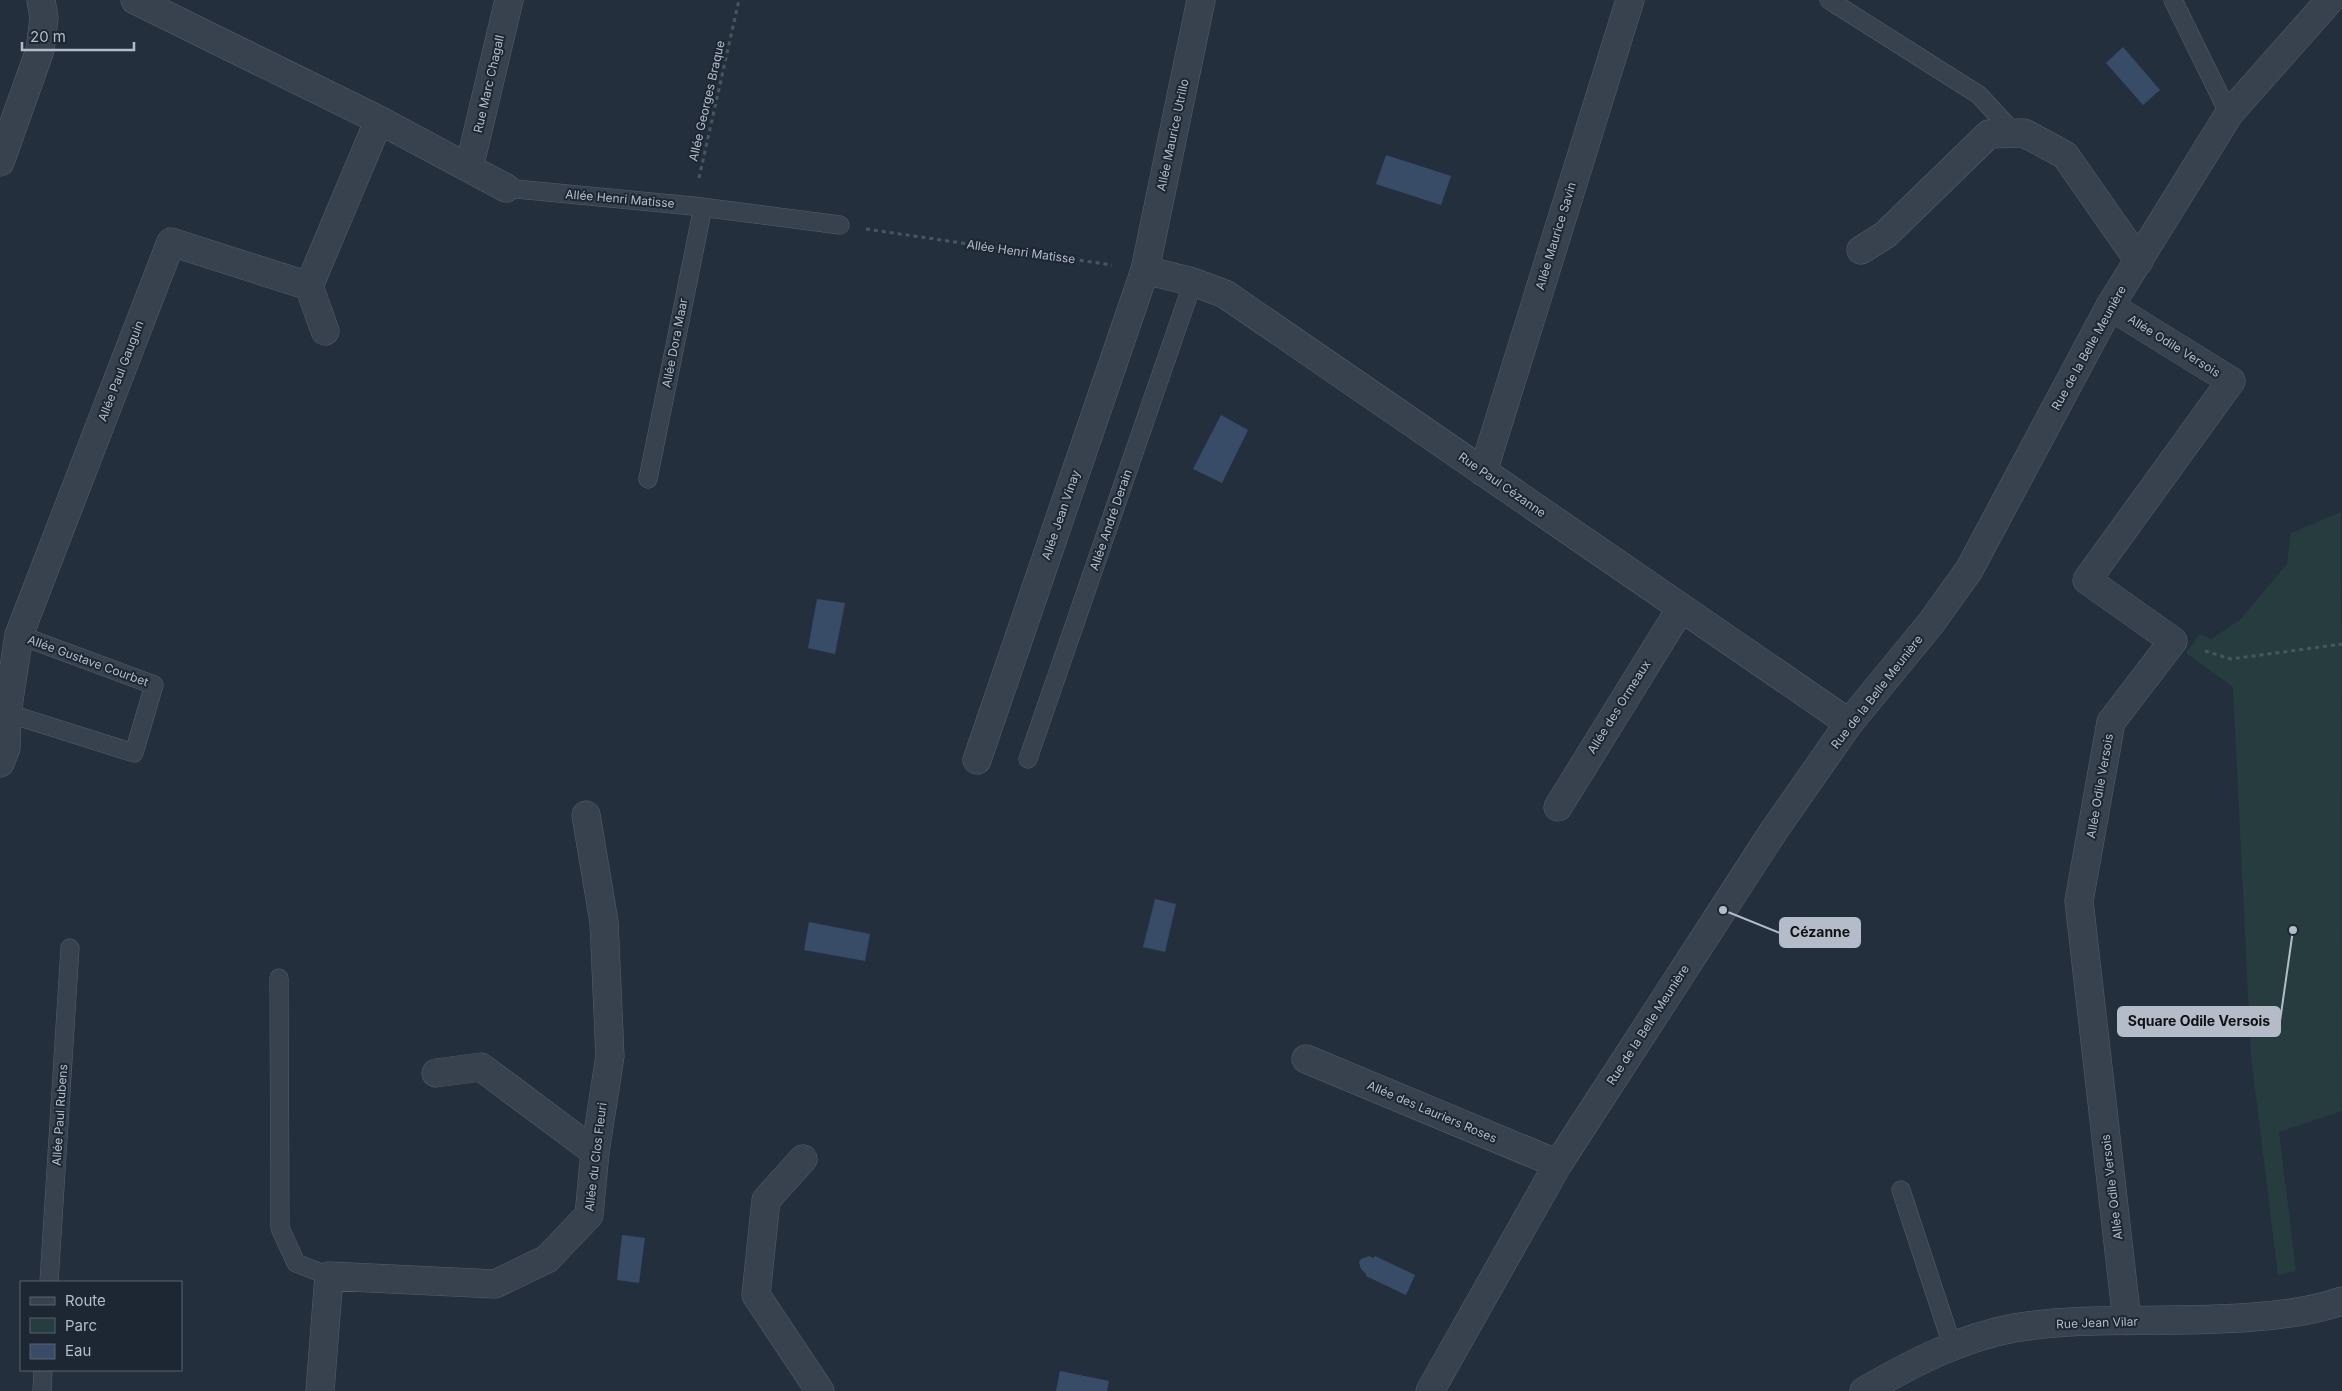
<svg xmlns="http://www.w3.org/2000/svg" width="2342" height="1391" font-family="Inter,sans-serif">
<style>
.green{fill:#263c3f}
.water{fill:#394c67}
.lines{fill:none;stroke-linecap:round;stroke-linejoin:round}
.service-casing{stroke:#565f6c;stroke-width:19}
.minor-casing{stroke:#565f6c;stroke-width:29}
.tertiary-casing{stroke:#565f6c;stroke-width:29}
.path{stroke:#44595c;stroke-width:3;stroke-dasharray:4 4;stroke-linecap:butt}
.service{stroke:#38414e;stroke-width:18}
.minor{stroke:#38414e;stroke-width:28}
.tertiary{stroke:#38414e;stroke-width:28}
.labels{text-anchor:middle;stroke-width:4;stroke-linejoin:round;paint-order:stroke}
.street-label{font-size:12px;fill:#b4bcc9;stroke:#1d2633}
.leader{fill:none;stroke:#b4bcc9;stroke-width:2}
.callout-dot{fill:#b4bcc9;stroke:#1d2633;stroke-width:2}
.callout{fill:#b4bcc9;stroke:#b4bcc9;stroke-width:2}
.callout-label{font-size:14px;text-anchor:middle;font-weight:bold;fill:#111}
</style>
<rect width="100%" height="100%" fill="#242f3e"/>
<path class="green" d="M 2341,512 L 2342,1111 L 2279,1132 L 2296,1271 L 2278,1275 L 2251,1056 L 2233,687 L 2186,653 L 2200,634 L 2211,639 L 2240,620 L 2287,564 L 2291,533 Z"/>
<path class="water" d="M 2123,47 L 2160,90 L 2143,105 L 2106,63 Z
M 1386,155 L 1451,176 L 1441,205 L 1376,184 Z
M 1221,415 L 1248,430 L 1222,483 L 1193,469 Z
M 817,599 L 845,603 L 835,654 L 808,648 Z
M 1155,899 L 1176,904 L 1165,952 L 1143,947 Z
M 809,922 L 870,934 L 865,961 L 804,950 Z
M 622,1235 L 645,1238 L 639,1283 L 617,1280 Z
M 1369,1256 L 1373,1258 L 1375,1256 L 1415,1275 L 1406,1295 L 1366,1276 L 1366,1274 L 1361,1269 L 1359,1262 L 1361,1259 Z
M 1060,1371 L 1109,1381 L 1107,1391 L 1056,1391 Z"/>
<g class="lines">
<g class="service-casing">
<path id="service" d="M 1829,0 L 1979,95 L 2014,133
M 2173,0 L 2229,114
M 506,188 L 693,206 L 840,225
M 648,479 L 703,207
M 7,713 L 134,753 L 154,685 L 19,635
M 1028,759 L 1193,282
M 279,978 L 280,1228 L 296,1263 L 329,1276
M 1901,1190 L 1952,1345
M 49,1282 L 70,948
M 42,1391 L 43,1370"/>
</g>
<g class="minor-casing">
<path id="minor" d="M 135,0 L 379,120 L 506,188
M 0,162 L 40,50 L 44,18 L 41,0
M 469,168 L 509,0
M 1861,250 L 1885,235 L 1989,134 L 2024,133 L 2065,155 L 2139,261
M 1145,270 L 1193,282 L 1225,294 L 1849,723
M 309,286 L 379,120
M 2110,306 L 2231,381 L 2087,580 L 2173,641 L 2111,722 L 2079,901 L 2127,1321
M 1483,472 L 1630,0
M 977,760 L 1145,270 L 1201,0
M 0,763 L 6,748 L 7,713 L 19,635 L 171,242 L 309,286 L 325,331
M 1558,807 L 1681,608
M 1306,1059 L 1558,1164
M 436,1073 L 481,1067 L 595,1152
M 803,1159 L 766,1200 L 756,1295 L 820,1391
M 320,1391 L 329,1276 L 495,1284 L 547,1259 L 589,1215 L 595,1152 L 610,1056 L 604,922 L 586,815
M 1864,1391 C 1911,1364 1960,1338 2014,1328 C 2093,1315 2174,1324 2253,1317 C 2284,1315 2313,1311 2342,1301"/>
</g>
<g class="tertiary-casing">
<path id="tertiary" d="M 1430,1391 L 1558,1164 L 1773,832 L 1849,723 L 1931,623 L 1969,570 L 2110,306 L 2229,114 L 2330,0"/>
</g>
<path class="path" d="M 699,178 L 739,0
M 866,229 L 1112,265
M 2205,651 L 2231,659 L 2342,644"/>
<use href="#service" class="service"/>
<use href="#minor" class="minor"/>
<use href="#tertiary" class="tertiary"/>
</g>
<g class="labels">
<g class="street-label">
<text transform="translate(489 84) rotate(-77)" y="4">Rue Marc Chagall</text>
<text transform="translate(707 101) rotate(-77)" y="4">Allée Georges Braque</text>
<text transform="translate(1173 135) rotate(-78)" y="4">Allée Maurice Utrillo</text>
<text transform="translate(620 199) rotate(5)" y="4">Allée Henri Matisse</text>
<text transform="translate(1556 236) rotate(-73)" y="4">Allée Maurice Savin</text>
<text transform="translate(1021 252) rotate(8)" y="4">Allée Henri Matisse</text>
<text transform="translate(675 343) rotate(-79)" y="4">Allée Dora Maar</text>
<text transform="translate(2174 346) rotate(32)" y="4">Allée Odile Versois</text>
<text transform="translate(2089 348) rotate(-61)" y="4">Rue de la Belle Meunière</text>
<text transform="translate(121 371) rotate(-69)" y="4">Allée Paul Gauguin</text>
<text transform="translate(1502 485) rotate(35)" y="4">Rue Paul Cézanne</text>
<text transform="translate(1061 515) rotate(-71)" y="4">Allée Jean Vinay</text>
<text transform="translate(1111 520) rotate(-71)" y="4">Allée André Derain</text>
<text transform="translate(88 661) rotate(20)" y="4">Allée Gustave Courbet</text>
<text transform="translate(1877 692) rotate(-52)" y="4">Rue de la Belle Meunière</text>
<text transform="translate(1619 707) rotate(-58)" y="4">Allée des Ormeaux</text>
<text transform="translate(2100 786) rotate(-80)" y="4">Allée Odile Versois</text>
<text transform="translate(1648 1025) rotate(-57)" y="4">Rue de la Belle Meunière</text>
<text transform="translate(1432 1112) rotate(23)" y="4">Allée des Lauriers Roses</text>
<text transform="translate(60 1115) rotate(-86)" y="4">Allée Paul Rubens</text>
<text transform="translate(596 1157) rotate(-83)" y="4">Allée du Clos Fleuri</text>
<text transform="translate(2112 1187) rotate(-97)" y="4">Allée Odile Versois</text>
<text transform="translate(2097 1323) rotate(-2)" y="4">Rue Jean Vilar</text>
</g>
</g>
<path class="leader" d="M1723 910L1780 933M2293 930L2280 1021"/>
<g class="callout-dot">
<circle cx="1723" cy="910" r="5"/>
<circle cx="2293" cy="930" r="5"/>
</g>
<g class="callout">
<rect x="1780" y="918" width="80" height="29" rx="5"/>
<rect x="2118" y="1007" width="162" height="29" rx="5"/>
</g>
<g class="callout-label">
<text x="1820" y="937">Cézanne</text>
<text x="2199" y="1026">Square Odile Versois</text>
</g>
<rect x="20" y="1281" width="162" height="90" fill="#1d2633" stroke="#59626f"/>
<rect x="30" y="1297" width="25" height="8" fill="#38414e" stroke="#59626f"/>
<text x="65" y="1306" font-size="15" fill="#b4bcc9">Route</text>
<rect x="30" y="1318" width="25" height="15" fill="#263c3f" stroke="#59626f"/>
<text x="65" y="1331" font-size="15" fill="#b4bcc9">Parc</text>
<rect x="30" y="1344" width="25" height="15" fill="#394c67" stroke="#59626f"/>
<text x="65" y="1356" font-size="15" fill="#b4bcc9">Eau</text>
<path d="M22 42v8h112v-8" fill="none" stroke="#b4bcc9" stroke-width="2.5"/>
<text x="30" y="42" font-size="15" fill="#b4bcc9" stroke="#1d2633" stroke-width="4" paint-order="stroke">20 m</text>
</svg>
